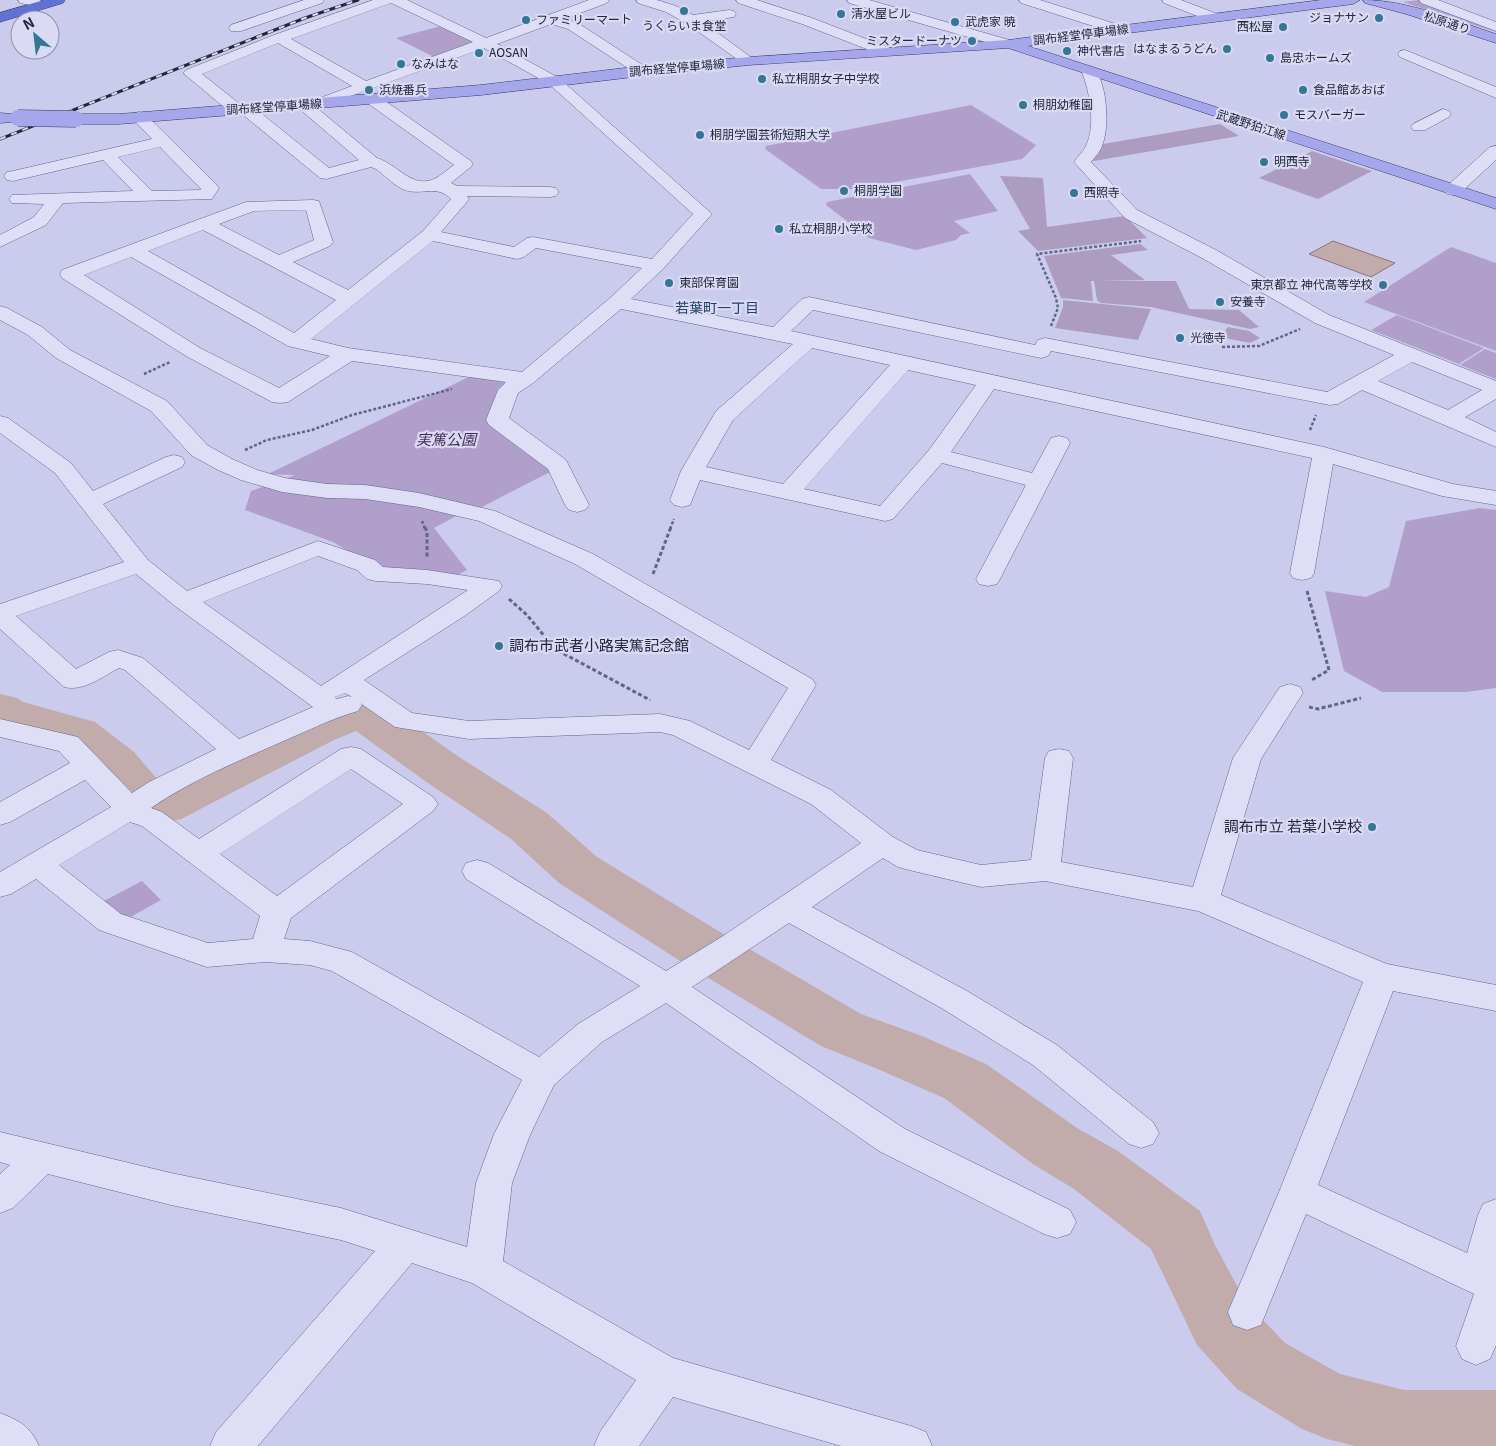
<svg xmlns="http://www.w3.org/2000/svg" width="1496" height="1446" font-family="Georgia,'Noto Sans JP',serif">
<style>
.green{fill:#b19fcb}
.cemetery{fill:#ac9dc0}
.water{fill:#c2abab;stroke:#907371}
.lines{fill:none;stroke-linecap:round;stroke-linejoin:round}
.river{fill:#c2abab;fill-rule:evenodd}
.minor-casing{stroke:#606689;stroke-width:1}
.major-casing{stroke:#333b57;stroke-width:1}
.highway-casing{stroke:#333b57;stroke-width:1}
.path-far1{stroke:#606689;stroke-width:2.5;stroke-dasharray:3 2;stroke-linecap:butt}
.path{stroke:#606689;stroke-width:3;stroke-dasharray:4 2.5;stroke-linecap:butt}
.minor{fill:#dedef7;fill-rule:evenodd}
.major{fill:#a6a6ec;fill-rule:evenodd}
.highway{fill:#6271d5;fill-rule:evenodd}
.rail-casing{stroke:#22273a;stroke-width:3}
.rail{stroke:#dadaf4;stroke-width:2;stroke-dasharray:6;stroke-linecap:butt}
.major-bridge-casing{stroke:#333b57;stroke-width:17;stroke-linecap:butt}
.major-bridge{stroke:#a6a6ec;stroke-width:16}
.poi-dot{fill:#337794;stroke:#dadaf4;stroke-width:2}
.labels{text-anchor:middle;stroke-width:4.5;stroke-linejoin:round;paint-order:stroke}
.far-poi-label{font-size:12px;fill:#22273a;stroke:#dadaf4;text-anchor:start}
.far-street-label{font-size:12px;fill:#22273a;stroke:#dadaf4}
.far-neighbourhood-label{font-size:14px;fill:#244364;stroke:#dadaf4}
.park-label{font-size:15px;font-style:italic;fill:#422a55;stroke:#dadaf4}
.poi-label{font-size:15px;fill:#22273a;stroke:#dadaf4;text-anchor:start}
</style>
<rect width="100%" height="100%" fill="#cbcbed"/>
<path class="green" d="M 1419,0 L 1496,28 L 1496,32 L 1403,2 Z
M 441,26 L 473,42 L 434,57 L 396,38 Z
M 971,105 L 1036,145 L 1022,159 L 857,189 L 821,189 L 765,149 L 766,146 Z
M 970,174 L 998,211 L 954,221 L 970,233 L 961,235 L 956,240 L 916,250 L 869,238 L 826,205 L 827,202 Z
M 1451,247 L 1496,263 L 1496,351 L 1364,302 Z
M 1397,315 L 1484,348 L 1459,364 L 1371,330 Z
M 1485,349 L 1496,353 L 1496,379 L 1460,365 Z
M 477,373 L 515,380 L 489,421 L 552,471 L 480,508 L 475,506 L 434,528 L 467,570 L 457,575 L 381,571 L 333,542 L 245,510 L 251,491 L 295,475 L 268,474 Z
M 1480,508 L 1496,510 L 1496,688 L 1466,692 L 1382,692 L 1344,671 L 1325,591 L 1366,597 L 1389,587 L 1406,521 Z
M 142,881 L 161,900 L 127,919 L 102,902 Z"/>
<path class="cemetery" d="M 1220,124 L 1239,136 L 1094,161 L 1092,160 L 1103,144 Z
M 1312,151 L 1372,171 L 1318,199 L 1259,178 Z
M 1000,176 L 1043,178 L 1047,227 L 1125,216 L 1147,238 L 1038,251 L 1018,231 L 1030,229 Z
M 1140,244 L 1148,250 L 1111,255 L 1145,280 L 1097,281 L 1176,281 L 1189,309 L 1239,310 L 1259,327 L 1250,329 L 1151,307 L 1101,303 L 1097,300 L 1094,281 L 1091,281 L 1093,301 L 1061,298 L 1044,256 Z
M 1063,300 L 1151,309 L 1138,340 L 1055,328 L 1063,307 Z
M 1228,327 L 1249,331 L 1260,338 L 1250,343 L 1220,337 Z"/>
<path class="water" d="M 1333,241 L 1395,263 L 1371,277 L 1309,254 Z"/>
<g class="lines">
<path class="river" d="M 0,694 L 17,698 L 23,702 L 95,722 L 134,752 L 163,786 L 300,718 L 344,700 L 361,696 L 378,700 L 459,757 L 547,813 L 597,857 L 715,929 L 861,1014 L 922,1036 L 986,1064 L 1077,1128 L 1118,1151 L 1200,1211 L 1215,1245 L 1245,1301 L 1285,1343 L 1340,1374 L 1404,1390 L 1496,1390 L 1496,1446 L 1355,1446 L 1327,1439 L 1302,1429 L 1237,1389 L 1197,1345 L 1151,1249 L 1074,1189 L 1033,1164 L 944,1098 L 880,1070 L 821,1046 L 677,959 L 559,883 L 511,839 L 425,781 L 356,731 L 334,740 L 181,819 L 153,825 L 135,820 L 100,776 L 61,744 L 0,727 Z"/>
<g class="minor-casing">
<path id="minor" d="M 18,0 L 40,0 L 42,2 L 35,6 L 20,3 Z
M 304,0 L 324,0 L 322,3 L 241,31 L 231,31 L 229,28 L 231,25 Z
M 373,0 L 407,0 L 486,38 L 589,0 L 609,0 L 607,3 L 564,19 L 578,23 L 647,68 L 650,71 L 647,74 L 637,74 L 568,29 L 551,24 L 497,44 L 559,78 L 712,214 L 663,269 L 631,299 L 773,327 L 802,299 L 809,297 L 1035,345 L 1038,340 L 1045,338 L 1327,392 L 1394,355 L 1315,323 L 1202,258 L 1125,218 L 1074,162 C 1077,157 1083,152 1086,146 C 1096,124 1090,94 1082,72 L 1085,69 L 1095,69 C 1107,86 1110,126 1102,146 C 1100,152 1095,157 1091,162 L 1137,210 L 1216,250 L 1329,315 L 1496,381 L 1496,399 L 1465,417 L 1496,432 L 1496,447 L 1362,390 L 1338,404 L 1330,405 L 1051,351 L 1048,356 L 1041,358 L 813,310 L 791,331 L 1324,447 L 1453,484 L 1496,491 L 1496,505 L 1442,496 L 1333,464 L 1314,573 L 1311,578 L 1302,580 L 1293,578 L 1290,573 L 1312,458 L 994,389 L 951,452 L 1032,473 L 1051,438 L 1059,436 L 1067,438 L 1070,443 L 1000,579 L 997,584 L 988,586 L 979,584 L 976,579 L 1026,485 L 942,463 L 893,519 L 885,521 L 700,480 L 690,505 L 682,507 L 674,505 L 670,500 L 681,471 L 716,411 L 793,344 L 621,309 L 533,383 L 518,393 L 509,418 L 566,460 L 589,505 L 585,510 L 577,512 L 569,510 L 565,505 L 548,469 L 489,425 L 486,420 L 498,390 L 506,382 L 352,361 L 288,402 L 280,403 L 272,402 L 186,356 L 62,278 L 60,274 L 62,270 L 246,202 L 313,200 L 319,201 L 333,242 L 330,246 L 293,262 L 348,290 L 423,231 L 451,199 C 437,184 421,196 405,190 C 395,187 385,175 376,169 L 371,167 L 326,179 L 320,178 L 242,114 L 231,113 L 183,73 L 186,70 L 274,35 ZM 391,3 L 473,42 L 366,81 L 291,39 ZM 278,43 L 352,86 L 312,101 L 311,103 L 303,100 L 297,102 L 295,105 L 359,160 L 329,168 L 252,106 L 241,105 L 202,74 ZM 484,48 L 549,84 L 693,214 L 652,259 L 533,237 L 527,238 L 514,247 L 441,232 L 466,203 L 469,199 L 467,196 L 550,197 L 556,196 L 559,192 L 556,188 L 550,187 L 457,186 L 451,183 L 473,165 L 471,161 L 378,96 L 366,96 L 364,99 L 366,102 L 454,165 C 448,169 441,176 434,179 C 412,189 397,164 377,158 L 317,108 ZM 306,210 L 314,240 L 279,255 L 219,224 L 254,211 ZM 203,230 L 336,300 L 294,333 L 148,251 ZM 433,241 L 517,259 L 524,257 L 536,248 L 642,268 L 610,298 L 522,372 L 348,348 L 311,339 ZM 131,257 L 288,346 L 330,356 L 279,388 L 200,348 L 84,275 ZM 812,348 L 890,365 L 783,484 L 706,467 L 733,420 ZM 1412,362 L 1482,390 L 1448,410 L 1378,381 ZM 908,370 L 976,385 L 929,450 L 880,506 L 804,489 Z
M 636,0 L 657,0 L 676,6 L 693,15 L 729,10 L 734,11 L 736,14 L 734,17 L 703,22 L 756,61 L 754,64 L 744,64 L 686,23 L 666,12 L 638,3 Z
M 736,0 L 757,0 L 812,18 L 892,49 L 894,52 L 892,55 L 882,55 L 802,24 L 738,3 Z
M 847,0 L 869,0 L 1013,41 L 1015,44 L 1013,47 L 1003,47 L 849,3 Z
M 1019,0 L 1040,0 L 1125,27 L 1127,30 L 1125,33 L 1115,33 L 1021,3 Z
M 1162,0 L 1181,0 L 1220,15 L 1222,18 L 1220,21 L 1210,21 L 1164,3 Z
M 1419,0 L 1438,0 L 1496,22 L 1496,31 L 1421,3 Z
M 1405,50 L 1496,87 L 1496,98 L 1400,57 L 1398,54 L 1400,51 Z
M 1443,109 L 1449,111 L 1451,114 L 1449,117 L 1425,130 L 1413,130 L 1411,127 L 1413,124 Z
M 139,112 L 145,114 L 216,184 L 219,188 L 212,199 L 63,203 L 46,225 L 0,247 L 0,235 L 34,217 L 44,204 L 12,203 L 9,199 L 12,195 L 133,191 L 103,160 L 13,181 L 7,180 L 4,176 L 7,172 L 13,171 L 152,139 L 131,117 L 133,114 ZM 160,147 L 201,189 L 200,190 L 152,191 L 118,157 Z
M 1496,146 L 1496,160 L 1459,194 L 1453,195 L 1447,194 L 1444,190 L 1447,186 L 1490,147 Z
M 0,306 L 7,308 L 42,327 L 70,350 L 167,401 L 207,445 L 232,459 L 257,470 L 285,478 L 327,484 L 365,485 L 419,493 L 495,511 L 593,554 L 812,679 L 816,685 L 771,760 L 831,790 L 893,837 L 917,850 L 981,865 L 1031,860 L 1045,758 L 1049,751 L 1059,749 L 1069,751 L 1073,758 L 1061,862 L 1193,887 L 1233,758 L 1280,687 L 1290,684 L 1300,687 L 1303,693 L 1261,759 L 1221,895 L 1387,964 L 1496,985 L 1496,1011 L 1393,991 L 1318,1185 L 1467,1253 L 1478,1215 L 1483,1204 L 1496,1199 L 1496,1345 L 1490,1359 L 1476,1365 L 1462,1359 L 1456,1346 L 1474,1294 L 1306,1214 L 1261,1325 L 1247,1330 L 1233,1325 L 1228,1312 L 1279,1192 L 1363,982 L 1198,911 L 1045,881 L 981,887 L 909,870 L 898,867 L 883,858 L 812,907 L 967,991 L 1057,1045 L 1153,1122 L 1159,1133 L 1153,1144 L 1141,1148 L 1129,1144 L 1033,1065 L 943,1009 L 789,923 L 692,987 L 905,1129 L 1070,1210 L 1076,1222 L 1070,1234 L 1057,1238 L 1044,1234 L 879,1151 L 666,1003 L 602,1042 L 554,1085 L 530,1135 L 512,1183 L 503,1261 L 673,1358 L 911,1426 L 926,1432 L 932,1446 L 841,1446 L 673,1397 L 639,1446 L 594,1446 L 600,1432 L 636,1380 L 472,1283 L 412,1263 L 258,1446 L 210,1446 L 216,1432 L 375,1251 L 341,1240 L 171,1205 L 48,1174 L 13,1208 L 0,1213 L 0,1174 L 10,1165 L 0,1162 L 0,1132 L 171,1173 L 341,1208 L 467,1247 L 476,1183 L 494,1134 L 522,1080 L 332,971 L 310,965 L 265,962 L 207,967 L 99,930 L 36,879 L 11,894 L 0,897 L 0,872 L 111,807 L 85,780 L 10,822 L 0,825 L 0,802 L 70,763 L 59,751 L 0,737 L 0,719 L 78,737 L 132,793 L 149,782 L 216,749 L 125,670 L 119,668 C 102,677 83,692 64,687 L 0,629 L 0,604 L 124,562 L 55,473 L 0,433 L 0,416 L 8,418 L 71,463 L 93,491 L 166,457 L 174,455 L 182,457 L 185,462 L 182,467 L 103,504 L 148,560 L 187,591 L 318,541 L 375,560 L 383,567 L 427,570 L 499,581 L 502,586 L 499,591 L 466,615 L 364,680 L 412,713 L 469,721 L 660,714 L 690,721 L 749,750 L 788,688 L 575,564 L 479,521 L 419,507 L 365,499 L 327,498 L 282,492 L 241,480 L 216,469 L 191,455 L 151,411 L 56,358 L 28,335 L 0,320 ZM 318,556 L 357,570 L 367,579 L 376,581 L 427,584 L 468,590 L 321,686 L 203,602 ZM 136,574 L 175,606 L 313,707 L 239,739 L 143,658 L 118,650 L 109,652 L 76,669 L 16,616 ZM 345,693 L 352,697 L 348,696 L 337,699 L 335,697 ZM 360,703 L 395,727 L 469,739 L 660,732 L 673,735 L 811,804 L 861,843 L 723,936 L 666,971 L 488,863 L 477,860 L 466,863 L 462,871 L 466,879 L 640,986 L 578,1024 L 539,1057 L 352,952 L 310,941 L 284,939 L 291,918 L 433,811 L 438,804 L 433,797 L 361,749 L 351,747 L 341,749 L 199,839 L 162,812 L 151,808 C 190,781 236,762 279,743 C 305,732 330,719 358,711 L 362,705 ZM 351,769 L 403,804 L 277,896 L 220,854 ZM 130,822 L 142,826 L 260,916 L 253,939 L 208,943 L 121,914 L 59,865 Z
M 0,1413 C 20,1421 30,1426 39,1446 L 0,1446 Z"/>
</g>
<g class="major-casing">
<path id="major" d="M 1321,0 L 1360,0 L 1353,4 L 1028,46 L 1496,198 L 1496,209 L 1008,48 L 749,65 L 642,76 L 481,95 L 119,124 L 76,124 L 70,122 L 68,119 L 70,116 L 76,114 L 119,114 L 481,85 L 642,66 L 749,57 L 1008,40 Z
M 1363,0 C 1409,0 1453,20 1496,34 L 1496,43 L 1406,14 L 1365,3 Z
M 0,113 L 24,115 L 26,118 L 24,121 L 0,123 Z"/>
</g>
<g class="highway-casing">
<path id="highway" d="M 44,0 L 65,0 L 63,3 L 0,22 L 0,13 Z"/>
</g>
<path class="path-far1" d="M 1243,304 L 1253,303
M 1051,326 L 1058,308 L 1056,298 L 1037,254 L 1141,241
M 1222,347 L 1259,346 L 1300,329
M 144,374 L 170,362
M 1310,430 L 1316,415
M 245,450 L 267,440 L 312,430 L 352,415 L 452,389
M 422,521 L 425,529
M 670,529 L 674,519"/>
<path class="path" d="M 425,527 L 427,532 L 427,559
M 653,574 L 671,527
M 1307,591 L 1329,670 L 1310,681
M 509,599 L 527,615 L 555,649 L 650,700
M 1309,707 L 1318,709 L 1361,698"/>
<use href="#minor" class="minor"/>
<use href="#major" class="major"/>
<use href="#highway" class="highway"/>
<g class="rail-casing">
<path id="rail" d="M 0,139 L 305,18 L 358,0"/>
</g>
<use href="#rail" class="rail"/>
<g class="major-bridge-casing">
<path id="major-bridge" d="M 18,118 L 76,119"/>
</g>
<use href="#major-bridge" class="major-bridge"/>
</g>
<g class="poi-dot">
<circle cx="684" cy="11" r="5"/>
<circle cx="841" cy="14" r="5"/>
<circle cx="1379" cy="18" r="5"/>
<circle cx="526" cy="20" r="5"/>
<circle cx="955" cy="22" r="5"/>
<circle cx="1283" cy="27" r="5"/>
<circle cx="972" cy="41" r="5"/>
<circle cx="1227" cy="49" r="5"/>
<circle cx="1067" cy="51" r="5"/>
<circle cx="479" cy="53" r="5"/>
<circle cx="1270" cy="58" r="5"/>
<circle cx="401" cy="64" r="5"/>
<circle cx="762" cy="79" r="5"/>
<circle cx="369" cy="90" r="5"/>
<circle cx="1303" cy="90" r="5"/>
<circle cx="1023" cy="105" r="5"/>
<circle cx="1284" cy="115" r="5"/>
<circle cx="700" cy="135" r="5"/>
<circle cx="1264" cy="162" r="5"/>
<circle cx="844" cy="191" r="5"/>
<circle cx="1074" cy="193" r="5"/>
<circle cx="779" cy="229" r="5"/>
<circle cx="669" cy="283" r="5"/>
<circle cx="1383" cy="285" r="5"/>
<circle cx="1220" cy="302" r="5"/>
<circle cx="1180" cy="338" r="5"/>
<circle cx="499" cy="646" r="5"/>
<circle cx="1372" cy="827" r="5"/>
</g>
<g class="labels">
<g class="far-poi-label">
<text x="851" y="18">清水屋ビル</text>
<text x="1369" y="22" text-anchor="end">ジョナサン</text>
<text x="536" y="24">ファミリーマート</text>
<text x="965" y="26">武虎家 暁</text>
<text x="684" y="30" text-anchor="middle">うくらいま食堂</text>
<text x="1273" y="31" text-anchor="end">西松屋</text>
<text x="962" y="45" text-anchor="end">ミスタードーナツ</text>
<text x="1217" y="53" text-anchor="end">はなまるうどん</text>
<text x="1077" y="55">神代書店</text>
<text x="489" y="57">AOSAN</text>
<text x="1280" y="62">島忠ホームズ</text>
<text x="411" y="68">なみはな</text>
<text x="772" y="83">私立桐朋女子中学校</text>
<text x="379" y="94">浜焼番兵</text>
<text x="1313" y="94">食品館あおば</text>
<text x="1033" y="109">桐朋幼稚園</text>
<text x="1294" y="119">モスバーガー</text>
<text x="710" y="139">桐朋学園芸術短期大学</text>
<text x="1274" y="166">明西寺</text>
<text x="854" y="195">桐朋学園</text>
<text x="1084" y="197">西照寺</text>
<text x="789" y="233">私立桐朋小学校</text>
<text x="679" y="287">東部保育園</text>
<text x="1373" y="289" text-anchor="end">東京都立 神代高等学校</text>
<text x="1230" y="306">安養寺</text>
<text x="1190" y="342">光徳寺</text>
</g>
<g class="far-street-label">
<text transform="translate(1447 23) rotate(18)" y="4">松原通り</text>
<text transform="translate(1081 35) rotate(-7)" y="4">調布経堂停車場線</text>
<text transform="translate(677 68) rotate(-5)" y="4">調布経堂停車場線</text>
<text transform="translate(274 107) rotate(-4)" y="4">調布経堂停車場線</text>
<text transform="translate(1251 125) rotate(18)" y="4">武蔵野狛江線</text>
</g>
<g class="far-neighbourhood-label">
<text x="717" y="313">若葉町一丁目</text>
</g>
<g class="park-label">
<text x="446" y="445">実篤公園</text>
</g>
<g class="poi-label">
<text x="509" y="651">調布市武者小路実篤記念館</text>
<text x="1362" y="832" text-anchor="end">調布市立 若葉小学校</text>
</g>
</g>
<g transform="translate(35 35) rotate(332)"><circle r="24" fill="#dadaf4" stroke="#9092aa"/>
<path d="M0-4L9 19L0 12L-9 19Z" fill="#337794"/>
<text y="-8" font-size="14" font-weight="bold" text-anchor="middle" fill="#22273a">N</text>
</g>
</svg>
